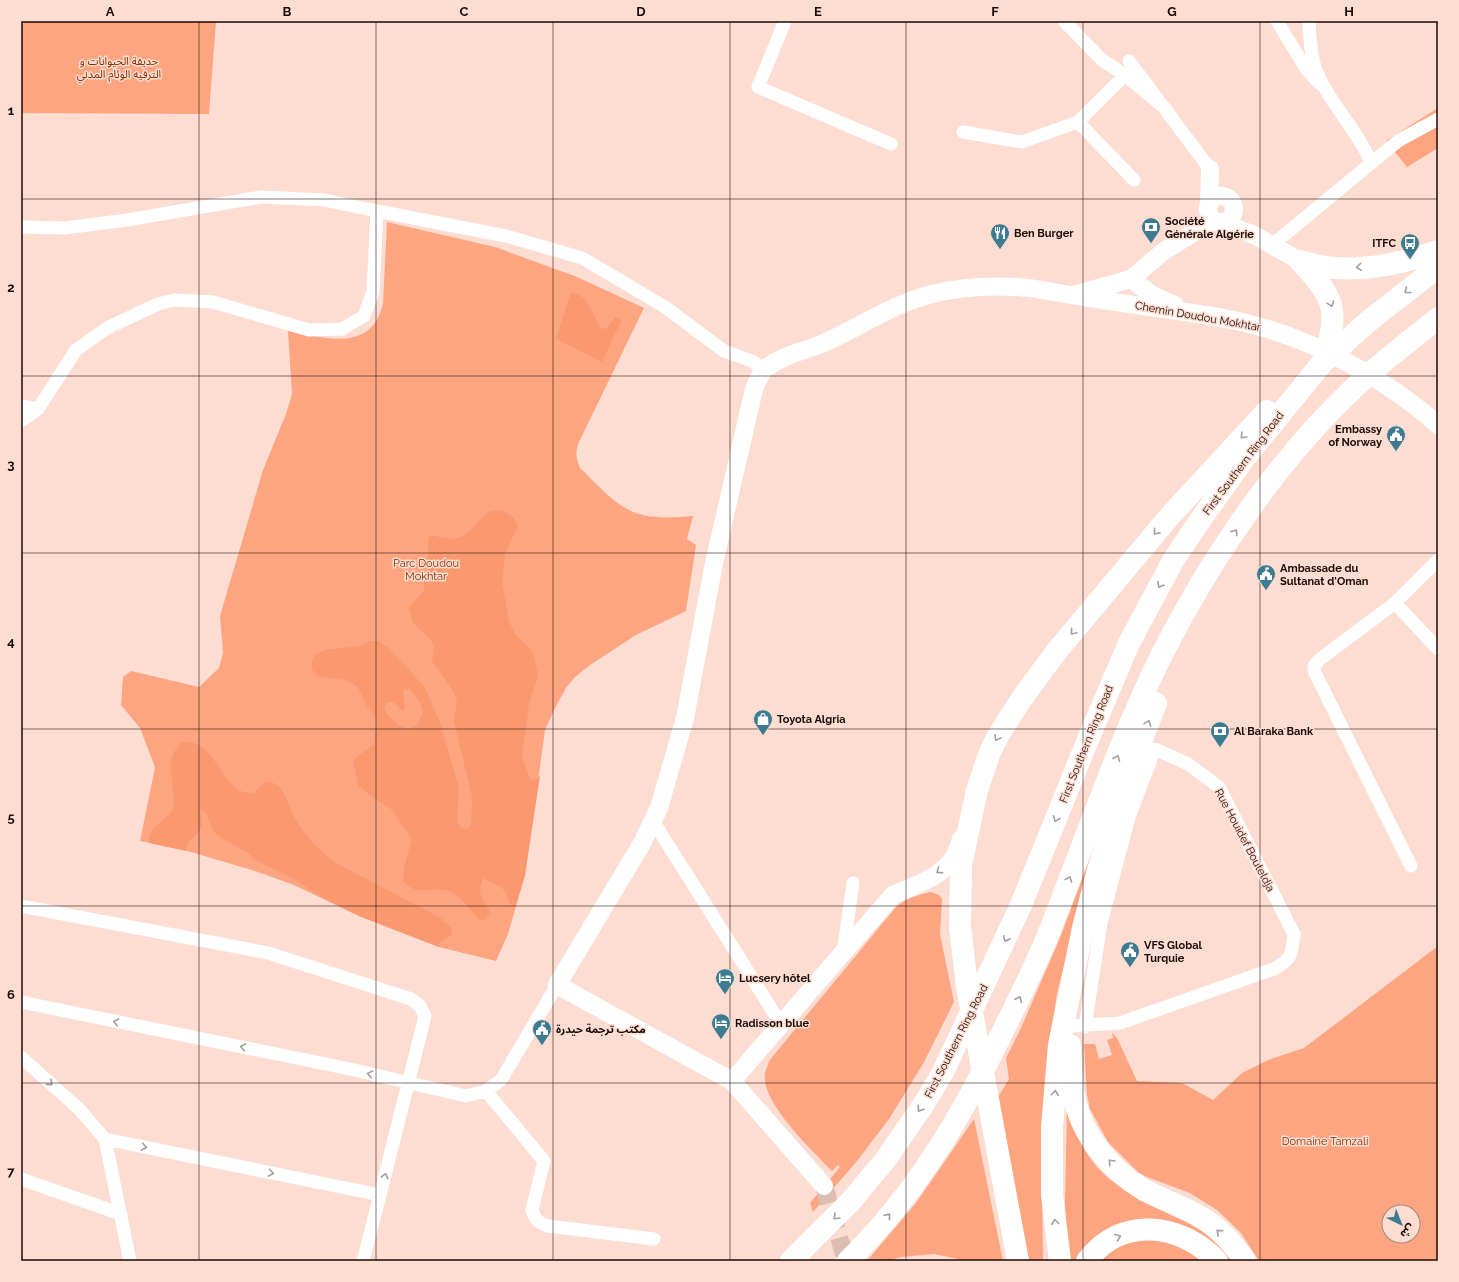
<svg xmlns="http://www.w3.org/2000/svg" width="1459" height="1282" font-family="Raleway,'Noto Sans Arabic',sans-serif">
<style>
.green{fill:#fda481;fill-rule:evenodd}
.forest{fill:#fa9870;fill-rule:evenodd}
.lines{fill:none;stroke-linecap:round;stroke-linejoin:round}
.secondary-tunnel{stroke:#dbbdb2;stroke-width:18;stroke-dasharray:18 9;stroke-linecap:butt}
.street{stroke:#fff;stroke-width:13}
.secondary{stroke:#fff;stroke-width:18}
.highway{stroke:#fff;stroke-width:22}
.oneway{stroke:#a49d9b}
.grid{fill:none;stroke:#1b0a04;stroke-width:1;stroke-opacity:0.55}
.labels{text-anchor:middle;stroke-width:3;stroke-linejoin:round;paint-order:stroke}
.park-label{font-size:11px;fill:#853000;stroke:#fdddd1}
.poi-label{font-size:11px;font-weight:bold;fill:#1b0a04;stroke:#fdddd1;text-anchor:start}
.street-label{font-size:11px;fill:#1b0a04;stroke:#fdddd1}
.neatline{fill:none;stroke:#1b0a04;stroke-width:1.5}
.grid-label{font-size:13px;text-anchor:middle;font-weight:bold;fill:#1b0a04}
</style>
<rect width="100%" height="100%" fill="#fdddd1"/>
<path class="green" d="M 21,21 L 216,21 L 209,114 L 21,113 Z
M 1438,108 L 1438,148 L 1407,167 L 1386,141 Z
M 387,222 L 495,247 L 577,277 L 644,308 L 579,442 C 575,452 576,458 580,468 C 598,485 618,510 643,515 C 659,519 676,517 693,516 L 687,539 L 696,545 L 686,611 L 636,635 L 590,665 L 575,677 L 566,688 L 556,706 L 545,730 L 525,875 L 508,934 L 496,961 L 439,947 L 359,916 L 294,885 L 255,871 L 174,847 L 140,841 L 155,767 L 140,728 L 121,705 L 123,677 L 131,671 L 199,687 L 219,668 L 223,653 L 220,616 L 263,470 L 286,414 L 292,394 L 288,331 C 325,338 371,353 383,304 Z
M 1091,856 L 1057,994 L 1052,1028 L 1042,1183 L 1043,1261 L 1026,1261 L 997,1099 L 1009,1079 L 1006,1058 L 1021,1028 L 1060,938 Z
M 931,892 L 939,895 L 942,899 L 940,934 L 954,1002 L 923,1064 L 889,1119 L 857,1161 L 813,1212 L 810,1203 L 840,1167 L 838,1165 L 832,1171 C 813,1151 760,1102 765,1073 C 766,1069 768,1065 769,1061 L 896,907 C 907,898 918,895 931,892 Z
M 1438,946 L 1438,1261 L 1259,1261 L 1241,1233 L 1217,1210 L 1190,1193 L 1147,1177 L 1138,1172 L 1108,1142 L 1090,1109 L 1087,1095 L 1084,1044 L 1095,1044 L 1099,1059 L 1112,1055 L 1107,1040 L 1113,1038 L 1112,1033 L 1117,1038 L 1137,1081 L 1182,1083 L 1213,1100 L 1242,1073 L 1268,1060 L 1304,1048 ZM 1389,1212 L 1413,1212 L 1413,1236 L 1389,1236 Z
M 1067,1107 C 1085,1165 1106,1184 1161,1208 C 1172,1213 1193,1219 1203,1227 C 1214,1236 1224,1250 1234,1261 L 1224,1261 L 1166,1222 L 1079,1261 L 1068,1261 L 1065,1204 Z
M 974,1119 L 1003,1261 L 967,1261 L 934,1254 L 901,1257 L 887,1261 L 867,1261 L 916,1203 Z
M 1162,1236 L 1207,1261 L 1097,1261 L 1115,1246 Z"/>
<path class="forest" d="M 572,293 C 590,295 593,317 601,329 L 607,328 L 615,317 L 618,317 L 621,321 L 602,362 L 556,339 L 570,295 Z
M 501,510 C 509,514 515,517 518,526 L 505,554 L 502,581 L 509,622 L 516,635 L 533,652 L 538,675 L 529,704 L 522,756 L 530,779 L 533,781 L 540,776 L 525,875 L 515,908 C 507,904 509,895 503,889 C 498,884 489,882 483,878 C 476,896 483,897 490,912 L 486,919 L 480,921 C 472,912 462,897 451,892 C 435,884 418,899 403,881 L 404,868 L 412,839 L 391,809 L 372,797 L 358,785 L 353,760 L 374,744 L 377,719 L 365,703 L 358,687 L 346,680 L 318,676 L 313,671 L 311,665 L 315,655 L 324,650 L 361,646 L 370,641 L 378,641 L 387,647 L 406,666 L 425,688 L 441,725 L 459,789 L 457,820 L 460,827 L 466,829 L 471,826 L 472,797 L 454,721 L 457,701 L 452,689 L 432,661 L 434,645 L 430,639 L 413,623 L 409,608 L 424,590 L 424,582 L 428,565 L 428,539 L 432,535 C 465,546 469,529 490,511 ZM 404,689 L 410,689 L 421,704 L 423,712 L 417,726 L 407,729 C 396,724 388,718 384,707 L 387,702 L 393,702 L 403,711 L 405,708 L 403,695 Z
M 183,742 C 219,739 221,797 254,793 L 264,782 C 269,782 274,782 278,786 C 286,792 288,805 292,813 C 303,834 317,849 336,863 L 439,917 L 451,927 L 452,932 L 450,936 L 439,943 L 439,947 L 359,916 L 327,900 L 290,877 L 255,860 L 248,853 L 220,837 L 214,832 L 206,813 L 202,810 L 200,812 C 207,840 189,830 186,851 L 149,843 C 147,823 174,820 174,803 C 174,783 163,756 183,742 Z"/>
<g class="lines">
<path class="secondary-tunnel" d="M 824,1186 L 846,1261"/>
<path class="street" d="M 785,21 L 758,87 L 891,144
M 1064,21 L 1102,60 L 1125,75 L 1166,109
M 1277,21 L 1306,69 L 1319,83
M 1309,21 C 1310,37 1310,54 1316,70 C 1329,103 1357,129 1371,162
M 1129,61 L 1210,169
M 1078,122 L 1134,180
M 963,132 L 1022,142 L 1078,122 L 1125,75
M 21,227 L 65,228 L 127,220 L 261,197 L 324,200 L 377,211
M 1272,245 L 1398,141 L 1438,119
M 21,406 L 38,409
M 21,421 L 38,409 L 76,350 L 107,328 L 158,304 L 174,300 L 213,302 L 309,330 L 342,329 L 364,316 L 373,292 L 377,211 L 506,236 L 582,258 L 665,307 L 724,351 L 752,361 L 764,369
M 1395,603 L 1438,649
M 653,821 L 781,1024
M 1411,866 L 1315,673 L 1314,666 L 1320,659 L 1395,603 L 1438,560
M 21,906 L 268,953 L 411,999 L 420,1006 L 425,1016 L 380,1195 L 105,1139
M 843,953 L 853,883
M 21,1002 L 350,1069 L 466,1096 L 486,1091 L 501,1080 L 557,985
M 1071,1026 L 1120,1023 L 1274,969 C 1293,958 1291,955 1294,934 L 1219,787 L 1188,764 L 1155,749 L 1129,817 L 1101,923 L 1085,1027
M 21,1057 L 79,1109 L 105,1139 L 130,1261
M 486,1091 L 544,1161 L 532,1210 C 535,1220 539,1223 548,1226 L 654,1239
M 21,1179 L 121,1214
M 363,1261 L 380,1195"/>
<path class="secondary" d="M1208 209a13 13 0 1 1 26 0a13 13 0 1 1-26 0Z
M 1209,202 L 1210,169
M 1220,222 L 1254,235 L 1300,261
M 1131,279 L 1152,295 L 1175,305
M 1077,294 L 1131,279 L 1164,251 L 1214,220
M 732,1081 L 893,895 C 914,886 942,877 954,857 C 957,851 959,845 961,839
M 824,1186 L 732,1081 L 557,985 L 641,845 L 659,808 L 685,718 L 714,563 L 754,389 C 757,383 760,372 766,368 C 782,356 800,352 819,345 C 857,329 892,304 932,294 C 964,286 998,285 1030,288 C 1074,296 1119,303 1164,309 C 1194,313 1224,317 1253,325 C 1317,341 1389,381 1438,425"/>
<path class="highway" d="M 1300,261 C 1337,300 1339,311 1323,362
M 1300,261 C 1344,276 1395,266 1438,251
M 1070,1045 C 1071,1063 1071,1082 1075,1100 C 1082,1136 1113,1172 1144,1190 C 1163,1200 1184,1207 1202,1218 C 1219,1228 1234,1245 1245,1261
M 791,1261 L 851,1201 L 886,1159 L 924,1104 L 943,1072 L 1021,905 L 1089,737 L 1129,643 L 1174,559 L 1201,519 L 1243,460 L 1323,362 L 1370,320 L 1438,267
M 848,1261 C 914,1196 960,1120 1000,1037 C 1016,1005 1032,973 1046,940 C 1081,853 1111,763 1151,677 C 1200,574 1272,465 1355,387 C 1381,362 1410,341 1438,318
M 1018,1261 L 967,986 L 960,927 L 961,865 L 977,790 L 990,752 L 998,736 L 1020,701 L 1056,652 L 1169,517 L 1267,411
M 1060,1261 L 1052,1195 L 1052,1127 L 1059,1045 L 1083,928 L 1098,870 L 1133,762 L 1156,703
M 1087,1261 C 1121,1215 1181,1223 1217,1261"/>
</g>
<defs><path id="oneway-chevron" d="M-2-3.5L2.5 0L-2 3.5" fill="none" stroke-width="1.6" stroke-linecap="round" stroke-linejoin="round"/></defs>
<g class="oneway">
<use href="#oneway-chevron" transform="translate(1359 267) rotate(175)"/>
<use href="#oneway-chevron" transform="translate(1407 291) rotate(142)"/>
<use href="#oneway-chevron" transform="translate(1331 304) rotate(72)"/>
<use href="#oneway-chevron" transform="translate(1243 436) rotate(134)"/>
<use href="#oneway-chevron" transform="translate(1156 532) rotate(130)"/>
<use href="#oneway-chevron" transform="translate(1235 532) rotate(-55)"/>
<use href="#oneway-chevron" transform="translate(1160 585) rotate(120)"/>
<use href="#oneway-chevron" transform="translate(1073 632) rotate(130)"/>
<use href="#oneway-chevron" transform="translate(1148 723) rotate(-69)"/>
<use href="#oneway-chevron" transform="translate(997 738) rotate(118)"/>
<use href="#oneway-chevron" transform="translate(1117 758) rotate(-68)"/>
<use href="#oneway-chevron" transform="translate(1056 819) rotate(112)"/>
<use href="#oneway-chevron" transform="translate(939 871) rotate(144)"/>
<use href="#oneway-chevron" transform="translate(1069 879) rotate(-69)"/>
<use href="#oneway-chevron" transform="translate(1006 939) rotate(115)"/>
<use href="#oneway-chevron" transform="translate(1019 999) rotate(-65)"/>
<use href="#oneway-chevron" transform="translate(116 1022) rotate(-169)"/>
<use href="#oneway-chevron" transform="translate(243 1047) rotate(-169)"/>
<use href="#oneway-chevron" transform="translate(370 1074) rotate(-167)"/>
<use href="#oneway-chevron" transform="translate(50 1083) rotate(41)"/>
<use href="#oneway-chevron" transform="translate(1055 1093) rotate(-85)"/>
<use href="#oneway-chevron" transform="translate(920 1109) rotate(123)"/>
<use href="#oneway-chevron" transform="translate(144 1147) rotate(11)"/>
<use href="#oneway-chevron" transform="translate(1111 1162) rotate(-133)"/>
<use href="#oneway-chevron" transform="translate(271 1173) rotate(11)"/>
<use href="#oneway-chevron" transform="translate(385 1176) rotate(-76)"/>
<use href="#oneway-chevron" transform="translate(888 1216) rotate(-51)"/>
<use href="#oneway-chevron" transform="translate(836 1217) rotate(134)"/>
<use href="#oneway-chevron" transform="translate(1055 1222) rotate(-97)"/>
<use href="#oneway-chevron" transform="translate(1219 1232) rotate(-138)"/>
<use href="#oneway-chevron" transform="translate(1118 1237) rotate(-22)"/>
</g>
<path class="grid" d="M 199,21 L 199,1261M 376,21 L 376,1261M 553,21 L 553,1261M 730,21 L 730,1261M 906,21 L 906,1261M 1083,21 L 1083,1261M 1260,21 L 1260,1261M 21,199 L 1438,199M 21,376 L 1438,376M 21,553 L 1438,553M 21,729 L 1438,729M 21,906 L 1438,906M 21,1083 L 1438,1083"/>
<defs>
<g id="bank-pin" transform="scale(1)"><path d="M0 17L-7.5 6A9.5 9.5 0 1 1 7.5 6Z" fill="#3d7b90" stroke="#fdddd1"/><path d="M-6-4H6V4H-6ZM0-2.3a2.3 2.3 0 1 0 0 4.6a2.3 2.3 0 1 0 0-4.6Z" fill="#fff"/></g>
<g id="restaurant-pin" transform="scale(1)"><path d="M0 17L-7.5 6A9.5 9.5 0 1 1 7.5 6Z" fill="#3d7b90" stroke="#fdddd1"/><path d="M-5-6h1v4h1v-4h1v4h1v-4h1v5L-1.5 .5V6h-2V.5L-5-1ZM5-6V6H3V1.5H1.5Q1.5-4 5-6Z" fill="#fff"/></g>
<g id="bus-pin" transform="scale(1)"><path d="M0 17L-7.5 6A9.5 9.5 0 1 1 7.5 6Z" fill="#3d7b90" stroke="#fdddd1"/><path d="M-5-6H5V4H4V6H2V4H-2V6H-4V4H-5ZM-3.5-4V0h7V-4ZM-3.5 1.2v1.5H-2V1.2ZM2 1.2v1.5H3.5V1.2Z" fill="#fff"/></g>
<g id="civic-pin" transform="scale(1)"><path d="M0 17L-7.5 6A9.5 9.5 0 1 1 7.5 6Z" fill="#3d7b90" stroke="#fdddd1"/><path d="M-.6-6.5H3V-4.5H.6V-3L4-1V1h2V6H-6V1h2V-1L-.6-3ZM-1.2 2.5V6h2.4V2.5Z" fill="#fff"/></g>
<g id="shop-pin" transform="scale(1)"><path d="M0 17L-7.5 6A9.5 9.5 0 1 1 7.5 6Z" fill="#3d7b90" stroke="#fdddd1"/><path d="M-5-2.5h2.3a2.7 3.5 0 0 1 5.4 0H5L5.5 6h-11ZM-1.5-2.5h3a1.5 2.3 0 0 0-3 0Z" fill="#fff"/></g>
<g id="hotel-pin" transform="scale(1)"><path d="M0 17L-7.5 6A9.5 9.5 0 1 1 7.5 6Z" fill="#3d7b90" stroke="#fdddd1"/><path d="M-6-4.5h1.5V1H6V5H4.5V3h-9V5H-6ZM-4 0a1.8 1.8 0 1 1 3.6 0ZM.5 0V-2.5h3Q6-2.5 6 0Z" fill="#fff"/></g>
</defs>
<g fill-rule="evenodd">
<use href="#bank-pin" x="1151" y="227"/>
<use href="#restaurant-pin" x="1000" y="233"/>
<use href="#bus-pin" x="1410" y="243"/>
<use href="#civic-pin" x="1396" y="435"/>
<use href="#civic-pin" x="1266" y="574"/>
<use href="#shop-pin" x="763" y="719"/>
<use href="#bank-pin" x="1220" y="731"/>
<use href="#civic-pin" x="1130" y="951"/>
<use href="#hotel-pin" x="725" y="978"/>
<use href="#hotel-pin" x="721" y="1023"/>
<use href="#civic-pin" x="542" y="1029"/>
</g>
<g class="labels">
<g class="park-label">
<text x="119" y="65">حديقة الحيوانات و<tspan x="119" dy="13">الترفيه الوئام المدني</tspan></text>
<text x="426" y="567">Parc Doudou<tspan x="426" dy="13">Mokhtar</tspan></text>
<text x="1325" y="1145">Domaine Tamzali</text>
</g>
<g class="poi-label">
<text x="1165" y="225">Société<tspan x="1165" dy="13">Générale Algérie</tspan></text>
<text x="1014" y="237">Ben Burger</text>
<text x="1396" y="247" text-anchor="end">ITFC</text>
<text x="1382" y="433" text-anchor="end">Embassy<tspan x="1382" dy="13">of Norway</tspan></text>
<text x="1280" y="572">Ambassade du<tspan x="1280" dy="13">Sultanat d'Oman</tspan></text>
<text x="777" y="723">Toyota Algria</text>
<text x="1234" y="735">Al Baraka Bank</text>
<text x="1144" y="949">VFS Global<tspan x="1144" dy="13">Turquie</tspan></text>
<text x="739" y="982">Lucsery hôtel</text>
<text x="735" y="1027">Radisson blue</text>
<text x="556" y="1033">مكتب ترجمة حيدرة</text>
</g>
<g class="street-label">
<text transform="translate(1198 316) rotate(10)" y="4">Chemin Doudou Mokhtar</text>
<text transform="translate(1243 463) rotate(-53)" y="4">First Southern Ring Road</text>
<text transform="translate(1086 744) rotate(-68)" y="4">First Southern Ring Road</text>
<text transform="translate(1245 840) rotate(62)" y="4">Rue Houidef Bouteldja</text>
<text transform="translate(956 1041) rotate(-63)" y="4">First Southern Ring Road</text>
</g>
</g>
<rect width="1459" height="1282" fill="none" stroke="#fdddd1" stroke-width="44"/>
<g transform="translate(1401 1224) rotate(137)"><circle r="19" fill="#fdddd1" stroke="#a3897f"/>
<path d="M0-3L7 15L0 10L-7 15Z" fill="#3d7b90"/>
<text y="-6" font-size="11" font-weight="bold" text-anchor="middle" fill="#1b0a04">ش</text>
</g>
<rect x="22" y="22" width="1415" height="1238" class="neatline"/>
<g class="grid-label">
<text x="110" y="16">A</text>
<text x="287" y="16">B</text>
<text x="464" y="16">C</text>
<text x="641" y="16">D</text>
<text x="818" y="16">E</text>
<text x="995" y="16">F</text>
<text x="1172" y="16">G</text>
<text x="1349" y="16">H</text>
<text x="11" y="115">1</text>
<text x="11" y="292">2</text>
<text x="11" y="469">3</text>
<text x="11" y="646">4</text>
<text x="11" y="822">5</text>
<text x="11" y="999">6</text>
<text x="11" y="1176">7</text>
</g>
</svg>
